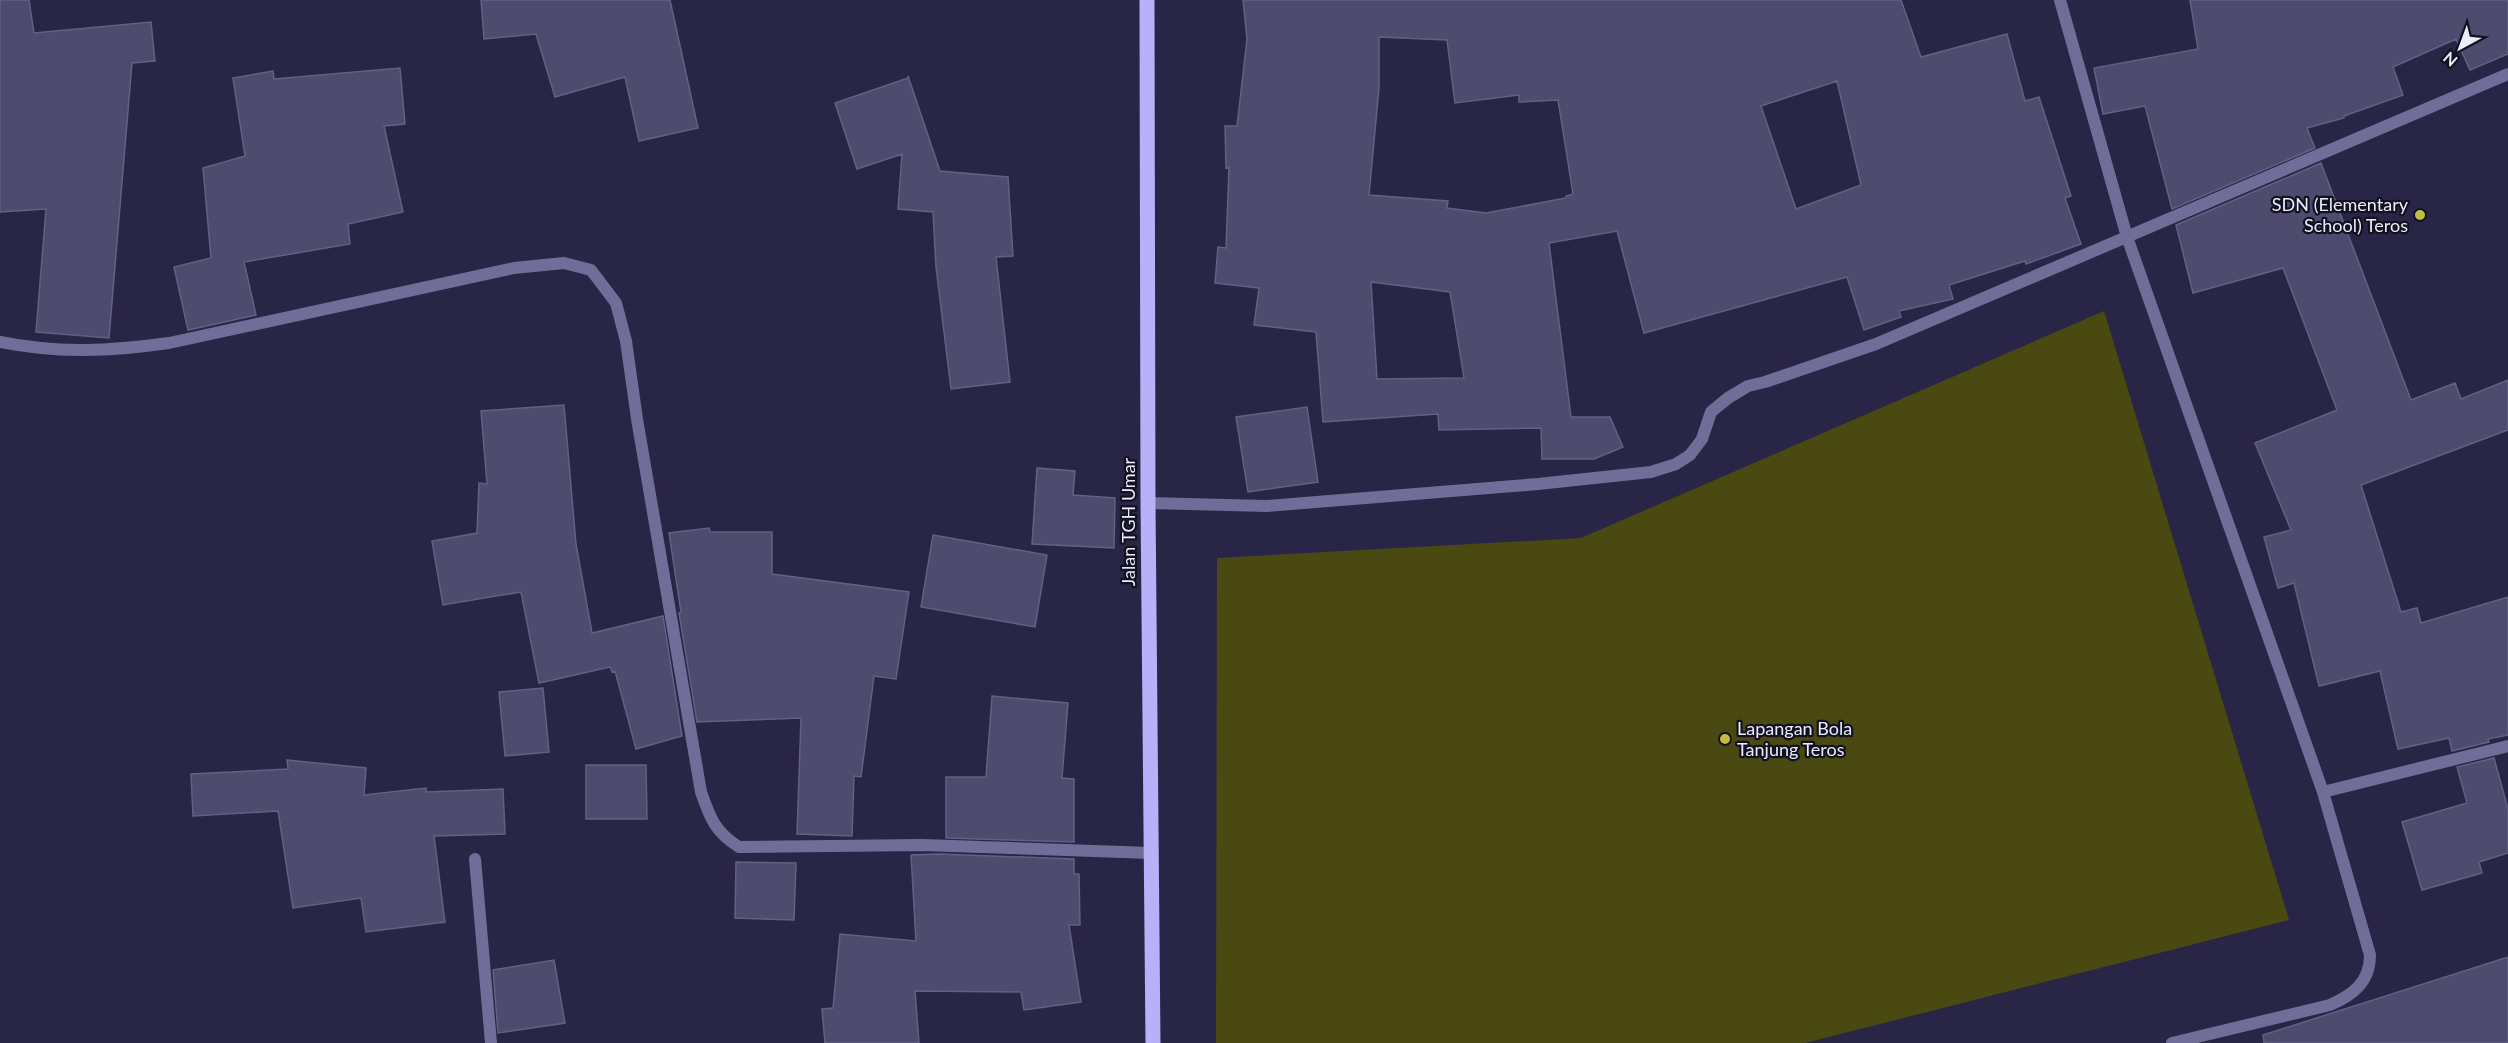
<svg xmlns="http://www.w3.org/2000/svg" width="2508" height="1043" font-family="Lato,sans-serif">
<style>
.green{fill:#4b4912}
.building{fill:#4e4b6f;stroke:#636086;stroke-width:1.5;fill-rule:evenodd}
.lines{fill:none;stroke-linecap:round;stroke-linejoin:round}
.street{stroke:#706d98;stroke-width:12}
.primary{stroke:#b7b1f8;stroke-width:15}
.poi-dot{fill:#c1bd3f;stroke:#121120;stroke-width:2}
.labels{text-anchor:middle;stroke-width:4.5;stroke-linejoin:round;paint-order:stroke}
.poi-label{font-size:18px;fill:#ebebfd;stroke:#121120;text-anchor:end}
.street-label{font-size:18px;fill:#ebebfd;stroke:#121120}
</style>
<rect width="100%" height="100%" fill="#292546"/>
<path class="green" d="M 2104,311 L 2289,920 L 1805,1043 L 1216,1043 L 1217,558 L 1581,538 Z"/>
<path class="building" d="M 0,0 L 29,0 L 34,33 L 151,22 L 155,61 L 132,63 L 109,338 L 36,332 L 46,209 L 0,212 Z
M 481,0 L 670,0 L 698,128 L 639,141 L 625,77 L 555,97 L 536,34 L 484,39 Z
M 1243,0 L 1901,0 L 1921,57 L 2007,34 L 2025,101 L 2039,97 L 2071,196 L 2065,198 L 2081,244 L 2026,264 L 2025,261 L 1949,285 L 1953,299 L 1899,311 L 1901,317 L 1864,330 L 1847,277 L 1644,333 L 1617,231 L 1549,243 L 1571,417 L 1610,417 L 1623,447 L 1594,459 L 1542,459 L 1541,428 L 1439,430 L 1438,414 L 1323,422 L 1316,332 L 1254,325 L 1259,288 L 1215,283 L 1218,247 L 1226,248 L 1229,167 L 1226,168 L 1225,126 L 1237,126 L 1247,39 ZM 1379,37 L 1447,40 L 1455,103 L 1519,95 L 1519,102 L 1558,100 L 1573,194 L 1566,196 L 1566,198 L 1486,213 L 1447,208 L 1448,201 L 1369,195 L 1379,88 ZM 1837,81 L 1861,185 L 1796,209 L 1761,106 ZM 1371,282 L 1450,292 L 1464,378 L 1377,379 Z
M 2190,0 L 2508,0 L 2508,54 L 2470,70 L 2456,39 L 2393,67 L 2403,95 L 2344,116 L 2344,118 L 2307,128 L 2315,148 L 2172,209 L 2145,106 L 2103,114 L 2094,68 L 2198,49 Z
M 400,68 L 405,124 L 384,126 L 403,212 L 348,224 L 350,244 L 244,262 L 256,315 L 188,330 L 174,267 L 211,258 L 203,168 L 245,156 L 233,78 L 273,71 L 274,79 Z
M 908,76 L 940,171 L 1008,177 L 1013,256 L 996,257 L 1010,382 L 951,389 L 936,267 L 933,212 L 898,209 L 902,154 L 857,169 L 835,103 L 908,78 Z
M 2321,163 L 2411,400 L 2455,383 L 2461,399 L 2508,380 L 2508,430 L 2361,485 L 2401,612 L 2417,608 L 2421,623 L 2508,597 L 2508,735 L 2488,739 L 2489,742 L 2452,751 L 2449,738 L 2398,749 L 2380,671 L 2319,686 L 2294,583 L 2278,588 L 2264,537 L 2291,530 L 2255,443 L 2337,410 L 2283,268 L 2193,293 L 2176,225 Z
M 564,405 L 576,544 L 592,633 L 663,616 L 682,736 L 636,749 L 615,671 L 612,672 L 610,667 L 539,683 L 521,592 L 443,605 L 432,541 L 477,533 L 479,483 L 487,484 L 481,411 Z
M 1307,407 L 1318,482 L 1248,492 L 1236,417 Z
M 1037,468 L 1075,471 L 1073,495 L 1115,498 L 1114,548 L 1032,544 Z
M 709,528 L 710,532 L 772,532 L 772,574 L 909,592 L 896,679 L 874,676 L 861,777 L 854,776 L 852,836 L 797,834 L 801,718 L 697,722 L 679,613 L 681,612 L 669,533 Z
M 933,535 L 1047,555 L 1035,627 L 921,607 Z
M 543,688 L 549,752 L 505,756 L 499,692 Z
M 992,696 L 1068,703 L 1062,778 L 1074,779 L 1074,842 L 946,838 L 946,777 L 986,777 Z
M 2494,758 L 2508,809 L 2508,853 L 2479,862 L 2482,873 L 2422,890 L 2402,822 L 2467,803 L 2457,767 Z
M 287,760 L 366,768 L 364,795 L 426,788 L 426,792 L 503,789 L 505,834 L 434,836 L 445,922 L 366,932 L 361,898 L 293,908 L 278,811 L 193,816 L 191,774 L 288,769 Z
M 586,765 L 646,765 L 647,819 L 586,819 Z
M 939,854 L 1074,859 L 1074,874 L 1079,874 L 1080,925 L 1069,925 L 1081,1002 L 1024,1010 L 1021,992 L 915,991 L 919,1043 L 825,1043 L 822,1009 L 833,1008 L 840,934 L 916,941 L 911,855 Z
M 736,862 L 796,863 L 794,920 L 735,918 Z
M 2508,957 L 2508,1043 L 2264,1043 L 2263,1035 Z
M 554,960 L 565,1023 L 498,1033 L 493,970 Z"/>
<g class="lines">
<path class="street" d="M 2060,0 L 2127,237 L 2323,792 L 2370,955 C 2370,982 2353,995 2330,1005 L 2172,1043
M 0,342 C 59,354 110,351 169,343 L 514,268 L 564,263 L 591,270 L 616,303 L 626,341 L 637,419 L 701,792 C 710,818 715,832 739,847 L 922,845 L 1151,853
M 1148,503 L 1267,506 L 1538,484 L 1651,472 L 1676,464 L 1690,455 L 1702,439 L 1711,412 L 1728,398 L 1748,386 L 1765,382 L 1876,344 L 2508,74
M 2323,792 L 2508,746
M 475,859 L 491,1043"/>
<path class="primary" d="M 1147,0 L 1148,503 L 1153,1043"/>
</g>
<g class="poi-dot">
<circle cx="2420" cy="215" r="6"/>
<circle cx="1725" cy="739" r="6"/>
</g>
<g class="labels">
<g class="poi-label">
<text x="2408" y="211">SDN (Elementary<tspan x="2408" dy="21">School) Teros</tspan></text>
<text x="1737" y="735" text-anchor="start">Lapangan Bola<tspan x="1737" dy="21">Tanjung Teros</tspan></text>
</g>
<g class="street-label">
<text transform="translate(1129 522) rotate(-90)" y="6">Jalan TGH Umar</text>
</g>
</g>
<g transform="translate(2460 48) rotate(221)" stroke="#121120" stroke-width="4.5" paint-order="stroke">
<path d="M0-4.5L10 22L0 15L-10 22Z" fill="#ebebfd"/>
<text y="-9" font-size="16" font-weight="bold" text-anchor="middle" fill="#ebebfd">N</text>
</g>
</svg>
